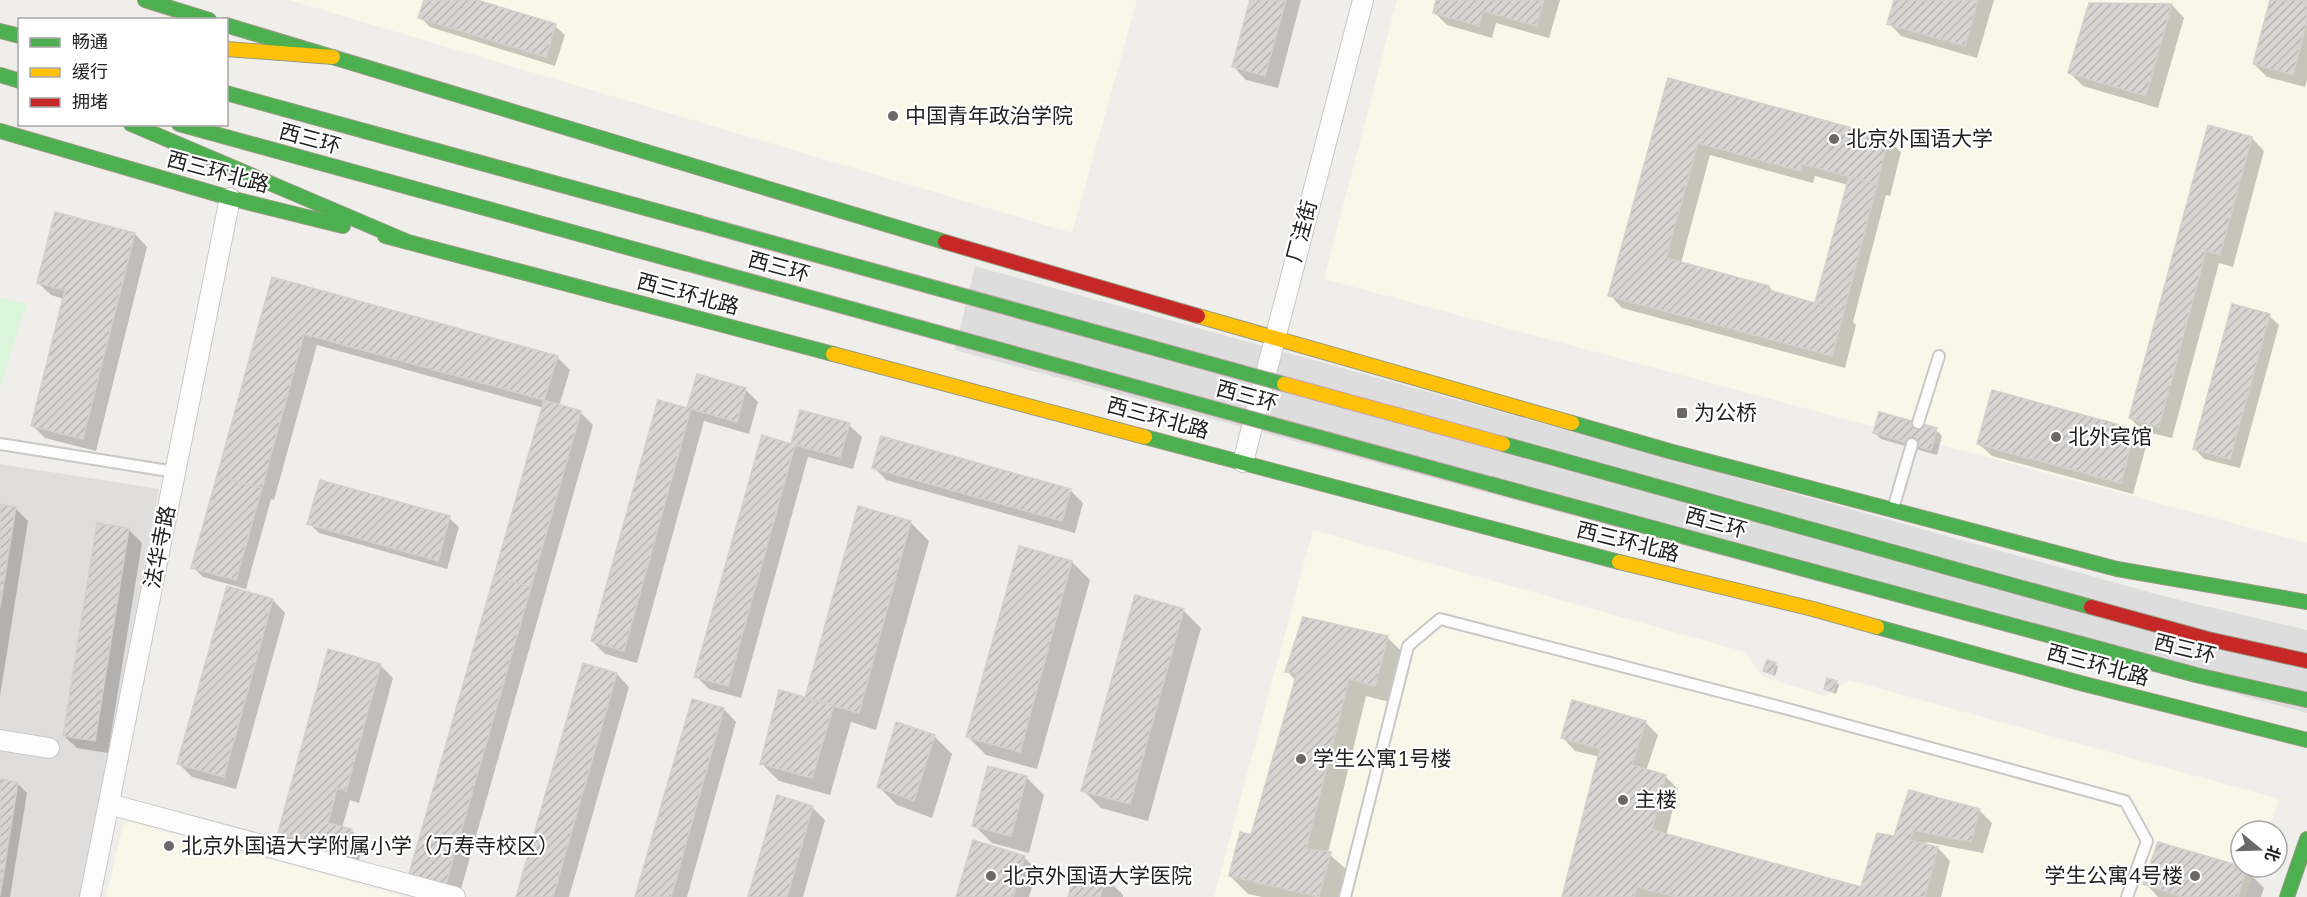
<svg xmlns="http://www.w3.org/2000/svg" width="2307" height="897" font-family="Mulish,'Noto Sans SC',sans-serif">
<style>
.residential{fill:#dfdedc}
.education{fill:#f8f7e8}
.park{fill:#daf5da}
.pier{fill:#dedddd}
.shadow{fill:#0003;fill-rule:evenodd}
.building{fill:url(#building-hatch);stroke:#d3d0cc;stroke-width:1.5}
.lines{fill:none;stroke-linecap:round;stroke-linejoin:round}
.lane-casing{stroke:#c9c8c7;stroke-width:14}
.street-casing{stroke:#c9c8c7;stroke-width:22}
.fast-casing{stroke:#999a82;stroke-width:16}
.slow-casing{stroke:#999a82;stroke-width:16}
.jam-casing{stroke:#999a82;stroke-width:16}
.lane{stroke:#fdfcfc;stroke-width:10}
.street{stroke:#fdfcfc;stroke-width:20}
.fast{stroke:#4caf50;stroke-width:14}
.slow{stroke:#ffc107;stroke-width:14}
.jam{stroke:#c62828;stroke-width:14}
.fast-bridge-casing{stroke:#c5a2ac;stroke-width:16;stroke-linecap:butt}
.slow-bridge-casing{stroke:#c5a2ac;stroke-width:16;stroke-linecap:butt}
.fast-bridge{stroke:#4caf50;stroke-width:14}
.slow-bridge{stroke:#ffc107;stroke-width:14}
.poi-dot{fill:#6a6968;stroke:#fff;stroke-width:2}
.labels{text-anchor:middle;stroke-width:4.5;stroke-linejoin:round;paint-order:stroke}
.poi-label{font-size:21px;fill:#222;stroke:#fff;text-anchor:start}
.street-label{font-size:21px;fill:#222;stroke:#fff}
</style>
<defs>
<pattern id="building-hatch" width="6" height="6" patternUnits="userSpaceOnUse" patternTransform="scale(1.5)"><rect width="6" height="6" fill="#d7d4d2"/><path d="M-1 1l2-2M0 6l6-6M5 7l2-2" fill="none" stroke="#b8b6b4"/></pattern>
</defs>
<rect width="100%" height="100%" fill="#f0eeeb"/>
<path class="residential" d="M 0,464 L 159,489 L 81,897 L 0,897 Z"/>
<path class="education" d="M 289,0 L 1137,0 L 1072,233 Z
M 1397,0 L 2307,0 L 2307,543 L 1324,279 Z
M 1313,530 L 1745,652 L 1763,677 L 1825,696 L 1849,680 L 2279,799 L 2268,831 L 2241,831 L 2241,867 L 2255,867 L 2245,897 L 1214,897 Z
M 124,821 L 316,872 L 403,897 L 106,897 Z"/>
<path class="park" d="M 0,297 L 26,304 L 0,388 Z"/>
<path class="pier" d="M 975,266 L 2163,596 L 2307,630 L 2307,713 L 955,350 Z"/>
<path class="shadow" d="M 425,0 L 472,0 L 555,26 L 565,35 L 555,66 L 430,27 L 420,17 Z
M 1252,0 L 1301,0 L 1278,88 L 1246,80 L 1234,67 Z
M 1438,0 L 1560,0 L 1549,38 L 1496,23 L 1492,38 L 1447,25 L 1434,12 Z
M 1896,0 L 1994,0 L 1977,58 L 1901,36 L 1889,23 Z
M 2272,0 L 2307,0 L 2307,80 L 2305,87 L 2267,77 L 2254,64 Z
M 2172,5 L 2184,18 L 2158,108 L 2083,86 L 2070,73 Z
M 1669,80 L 1889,140 L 1901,152 L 1890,196 L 1886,195 L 1853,322 L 1856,325 L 1845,368 L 1622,308 L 1610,295 ZM 1710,155 L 1813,183 L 1815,176 L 1848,185 L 1820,306 L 1776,294 L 1769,287 L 1681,263 Z
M 2252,138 L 2264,151 L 2233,267 L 2219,263 L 2172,438 L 2143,431 L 2130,418 Z
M 135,234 L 147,247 L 96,451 L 45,438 L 32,425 L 64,299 L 51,295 L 38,283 Z
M 274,279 L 557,357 L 570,370 L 559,406 L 580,412 L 593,425 L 459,896 L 424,886 L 411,873 L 544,408 L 317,345 L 274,500 L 271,499 L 246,589 L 203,577 L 193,567 Z
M 2269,316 L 2279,325 L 2240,468 L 2204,459 L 2195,449 Z
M 698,376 L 745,389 L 758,402 L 749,434 L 704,421 L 637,663 L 605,654 L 592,641 L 688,410 Z
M 849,425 L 862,437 L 853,469 L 808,457 L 741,698 L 709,689 L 696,676 L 792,445 Z
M 1936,430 L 1942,436 L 1937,455 L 1881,439 L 1875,433 Z
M 2135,430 L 2147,443 L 2133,494 L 1992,456 L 1979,444 Z
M 874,467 L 1070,490 L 1083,503 L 1075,533 L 886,480 Z
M 0,506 L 15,508 L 28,521 L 0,696 Z
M 859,508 L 911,523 L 929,541 L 876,730 L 851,722 L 830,795 L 779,781 L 761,763 L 806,700 Z
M 449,518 L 459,527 L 447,569 L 319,533 L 309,523 Z
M 98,525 L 129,530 L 142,543 L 108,753 L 77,748 L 64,736 Z
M 1020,548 L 1072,562 L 1090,580 L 1037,769 L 986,755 L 968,737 Z
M 273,600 L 285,613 L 236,789 L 192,777 L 179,764 Z
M 1183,610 L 1201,628 L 1148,821 L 1101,808 L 1083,790 Z
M 1387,637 L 1405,655 L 1393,703 L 1366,696 L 1328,853 L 1348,871 L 1341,897 L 1262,897 L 1248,894 L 1230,876 L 1252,837 L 1296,681 L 1287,671 Z
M 1775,664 L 1778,667 L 1775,676 L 1765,671 Z
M 380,665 L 393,678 L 359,803 L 350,800 L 342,828 L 351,830 L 364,843 L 358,863 L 293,845 L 280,833 Z
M 617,674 L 629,687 L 569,897 L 518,897 Z
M 1836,682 L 1839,685 L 1836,694 L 1825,689 Z
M 724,709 L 736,722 L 687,897 L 637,897 Z
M 1645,722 L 1658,735 L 1646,771 L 1665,776 L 1678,789 L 1666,836 L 1862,889 L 1895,838 L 1910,792 L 1979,810 L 1992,823 L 1983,853 L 1926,842 L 1925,845 L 1938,848 L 1950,861 L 1941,897 L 1564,897 L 1600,757 L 1575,751 L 1563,738 Z
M 934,736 L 952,754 L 932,818 L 897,805 L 879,787 Z
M 1026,777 L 1044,795 L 1029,853 L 992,843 L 974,825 Z
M 0,781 L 17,783 L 27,793 L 10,897 L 0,897 Z
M 812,807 L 825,820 L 803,897 L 750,897 Z
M 1024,857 L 1037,870 L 1029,897 L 958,897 Z
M 2246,870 L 2264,888 L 2261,897 L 2158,897 L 2145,883 Z
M 1105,877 L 1123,895 L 1123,897 L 1070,897 Z"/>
<path class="building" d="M 424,0 L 477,0 L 556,24 L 546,57 L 418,18 Z
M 1250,0 L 1286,0 L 1265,76 L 1232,67 Z
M 1436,0 L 1544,0 L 1536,26 L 1483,11 L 1479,26 L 1433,13 Z
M 1894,0 L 1978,0 L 1965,46 L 1887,24 Z
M 2270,0 L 2307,0 L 2307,22 L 2293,75 L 2253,64 Z
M 2089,3 L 2172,4 L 2146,96 L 2068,73 Z
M 1668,78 L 1889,138 L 1877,184 L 1802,164 L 1800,171 L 1698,143 L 1666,258 L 1769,286 L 1768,290 L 1844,311 L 1832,356 L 1608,296 Z
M 2208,125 L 2252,137 L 2220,255 L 2206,251 L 2159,427 L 2129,418 Z
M 1849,177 L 1877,184 L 1844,311 L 1815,303 Z
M 55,212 L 135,233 L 83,439 L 31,426 L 65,290 L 37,283 Z
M 272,277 L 558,356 L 544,400 L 304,334 L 262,488 L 217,476 Z
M 2232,304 L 2270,314 L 2230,459 L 2193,449 Z
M 697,374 L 746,388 L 737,422 L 691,409 L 624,651 L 591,641 L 658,400 L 687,408 Z
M 1992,390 L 2135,429 L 2121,483 L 1977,444 Z
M 544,400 L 581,411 L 531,587 L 494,576 Z
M 800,410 L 850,423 L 840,457 L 795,445 L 728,686 L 694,677 L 762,435 L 791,444 Z
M 1879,412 L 1937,428 L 1931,450 L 1873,433 Z
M 881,436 L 1071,489 L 1062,521 L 872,468 Z
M 217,476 L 262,488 L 236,580 L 191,568 Z
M 320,480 L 450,516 L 438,561 L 307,524 Z
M 0,504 L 16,507 L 0,607 Z
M 858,506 L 911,521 L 859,713 L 805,698 Z
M 97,523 L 129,528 L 95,741 L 63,736 Z
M 1019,546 L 1072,561 L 1020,752 L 966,737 Z
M 494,576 L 531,587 L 446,884 L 409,874 Z
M 227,586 L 273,599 L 224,777 L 177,764 Z
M 1135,595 L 1184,609 L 1130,804 L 1081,791 Z
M 1303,617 L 1388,636 L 1375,686 L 1349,679 L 1306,849 L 1331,852 L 1319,897 L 1229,876 L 1240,832 L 1251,835 L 1297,673 L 1285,672 Z
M 328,649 L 381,664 L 346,791 L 337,788 L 328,823 L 352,829 L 345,852 L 278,833 Z
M 1767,660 L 1776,663 L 1773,674 L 1763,671 Z
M 583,663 L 617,673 L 553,897 L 516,897 Z
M 1827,678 L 1837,681 L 1833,692 L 1824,689 Z
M 779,690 L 834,705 L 812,778 L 760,764 Z
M 692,699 L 724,708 L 671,897 L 635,897 Z
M 1572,700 L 1646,721 L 1632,765 L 1666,775 L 1652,830 L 1861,887 L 1877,833 L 1894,836 L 1909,790 L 1980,809 L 1971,842 L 1913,830 L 1910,840 L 1938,847 L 1925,897 L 1677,897 L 1637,887 L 1634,897 L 1562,897 L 1600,749 L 1561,738 Z
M 896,722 L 935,735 L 914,801 L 877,787 Z
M 988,766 L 1027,776 L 1011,836 L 972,826 Z
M 0,779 L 18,782 L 0,896 Z
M 777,795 L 813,806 L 787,897 L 748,897 Z
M 973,840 L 1025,856 L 1013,897 L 956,897 Z
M 2158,842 L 2247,868 L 2238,897 L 2182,897 L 2143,884 Z
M 1076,867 L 1106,875 L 1100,897 L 1068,897 Z"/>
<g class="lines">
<g class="lane-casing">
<path id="lane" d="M 1918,423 L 1939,356
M 0,444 L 175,472
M 1893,509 L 1912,444
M 1345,897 L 1408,646 L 1440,619 L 1784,708 L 2125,801 L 2147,841 L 2127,897"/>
</g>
<g class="street-casing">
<path id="street" d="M 1243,462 L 1363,0
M 0,740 L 49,748
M 109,804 L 455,897
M 90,897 L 230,198"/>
</g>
<g class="fast-casing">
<path id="fast" d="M 145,0 L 209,20
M 226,25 L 945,242
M 0,31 L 20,36
M 0,75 L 20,81
M 226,93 L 700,223
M 131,124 L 408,242
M 179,124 L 688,264
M 0,131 L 230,198 L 343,226
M 385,236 L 833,354
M 1572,423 L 1669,451 L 2117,569 L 2307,602
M 1145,437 L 1619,562
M 1503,444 L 2091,607
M 1490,484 L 2196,675 L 2307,700
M 1877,627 L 2084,684 L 2307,740
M 2287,897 L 2307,839"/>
</g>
<g class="slow-casing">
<path id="slow" d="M 226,49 L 333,57
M 1198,316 L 1572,423
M 833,354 L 1145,437
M 1619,562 L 1813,609 L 1877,627"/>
</g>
<g class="jam-casing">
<path id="jam" d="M 945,242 L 1198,316
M 2091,607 L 2208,639 L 2307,661"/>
</g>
<use href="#lane" class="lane"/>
<use href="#street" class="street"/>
<use href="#fast" class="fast"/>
<use href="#slow" class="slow"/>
<use href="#jam" class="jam"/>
<g class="fast-bridge-casing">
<path id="fast-bridge" d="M 700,223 L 1284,384
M 688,264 L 1490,484"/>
</g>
<g class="slow-bridge-casing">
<path id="slow-bridge" d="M 1284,384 L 1503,444"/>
</g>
<use href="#fast-bridge" class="fast-bridge"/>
<use href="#slow-bridge" class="slow-bridge"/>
</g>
<g class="poi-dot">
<circle cx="893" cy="116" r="6"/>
<circle cx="1834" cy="139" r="6"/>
<rect x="1676" y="407" width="12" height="12" rx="3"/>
<circle cx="2056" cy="437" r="6"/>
<circle cx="1301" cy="759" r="6"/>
<circle cx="1623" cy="800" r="6"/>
<circle cx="169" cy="846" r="6"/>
<circle cx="991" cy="876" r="6"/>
<circle cx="2195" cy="876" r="6"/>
</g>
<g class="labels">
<g class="poi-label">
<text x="905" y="123">中国青年政治学院</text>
<text x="1846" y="146">北京外国语大学</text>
<text x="1694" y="420">为公桥</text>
<text x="2068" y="444">北外宾馆</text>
<text x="1313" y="766">学生公寓1号楼</text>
<text x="1635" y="807">主楼</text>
<text x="181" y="853">北京外国语大学附属小学（万寿寺校区）</text>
<text x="1003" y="883">北京外国语大学医院</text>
<text x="2183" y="883" text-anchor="end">学生公寓4号楼</text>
</g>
<g class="street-label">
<text transform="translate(310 139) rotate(15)" y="7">西三环</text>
<text transform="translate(218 172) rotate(15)" y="7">西三环北路</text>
<text transform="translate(1302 231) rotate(-75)" y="7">厂洼街</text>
<text transform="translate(779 267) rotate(15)" y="7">西三环</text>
<text transform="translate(688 294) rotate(15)" y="7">西三环北路</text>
<text transform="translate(1247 396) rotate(15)" y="7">西三环</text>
<text transform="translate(1158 418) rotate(15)" y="7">西三环北路</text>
<text transform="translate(1716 523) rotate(15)" y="7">西三环</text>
<text transform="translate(1628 542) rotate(14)" y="7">西三环北路</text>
<text transform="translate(160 547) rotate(-79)" y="7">法华寺路</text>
<text transform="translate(2185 649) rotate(14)" y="7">西三环</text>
<text transform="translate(2098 665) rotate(15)" y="7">西三环北路</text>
</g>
</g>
<rect x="18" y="18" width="210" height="108" fill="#ffffff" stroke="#a7a7a7" stroke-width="1.5"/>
<rect x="30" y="38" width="30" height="9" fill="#4caf50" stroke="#a7a7a7" stroke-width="1.5"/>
<text x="72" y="48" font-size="18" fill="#222222">畅通</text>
<rect x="30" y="68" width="30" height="9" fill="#ffc107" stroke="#a7a7a7" stroke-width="1.5"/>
<text x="72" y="78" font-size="18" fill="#222222">缓行</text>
<rect x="30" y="98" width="30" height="9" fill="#c62828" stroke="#a7a7a7" stroke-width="1.5"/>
<text x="72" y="108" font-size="18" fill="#222222">拥堵</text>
<g transform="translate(2259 849) rotate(109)"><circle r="28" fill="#ffffff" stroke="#a7a7a7" stroke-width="1.5"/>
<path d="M0-4.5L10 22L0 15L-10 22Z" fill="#6a6968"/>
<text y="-9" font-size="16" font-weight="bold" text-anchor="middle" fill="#222222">北</text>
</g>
</svg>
